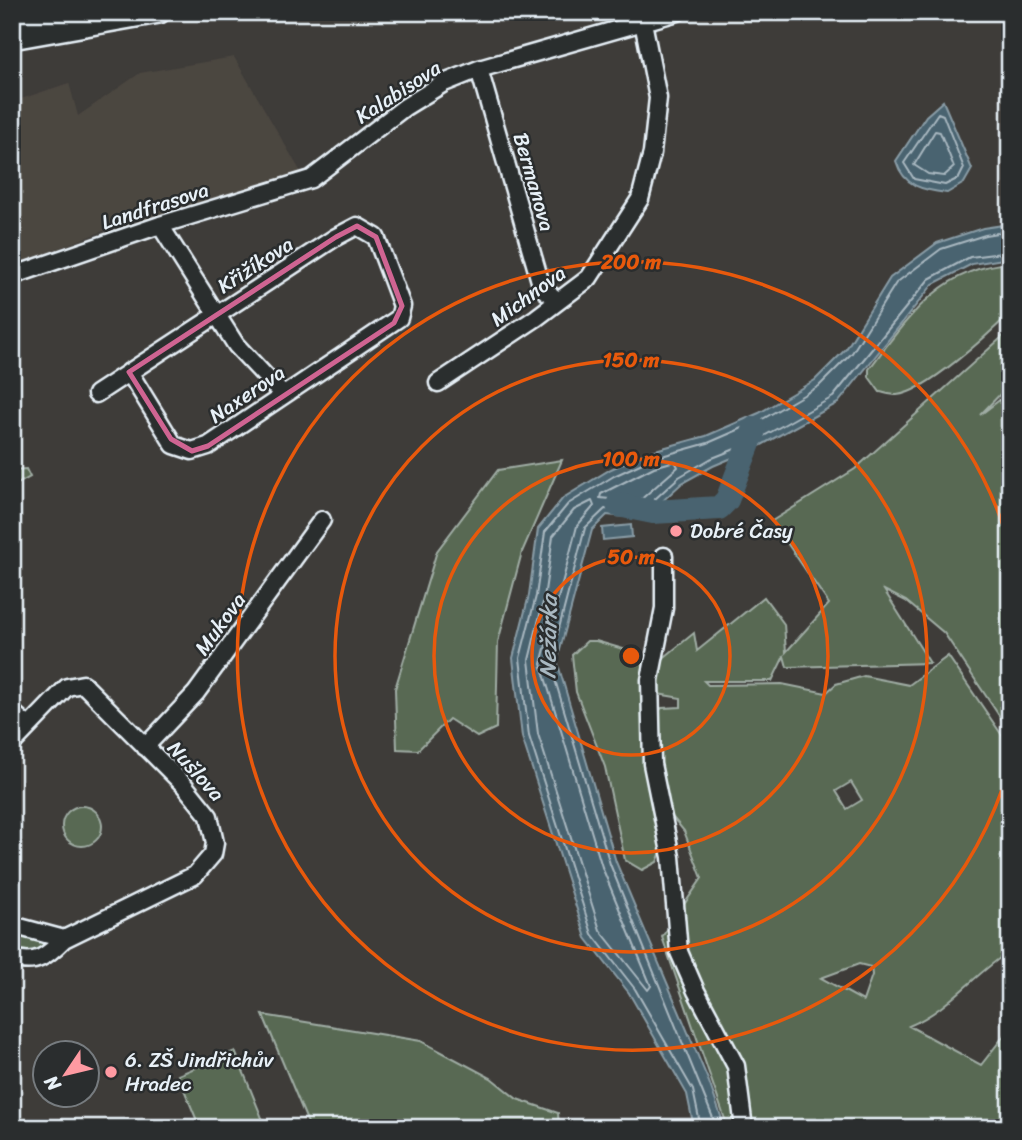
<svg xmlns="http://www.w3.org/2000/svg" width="1022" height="1140" font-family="Sriracha,sans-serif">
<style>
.built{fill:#4c4741}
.green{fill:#586952;stroke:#a0ada5;stroke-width:2;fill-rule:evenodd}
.water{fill:#4a636f;stroke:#899ca6;stroke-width:2}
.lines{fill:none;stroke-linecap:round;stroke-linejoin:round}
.shore{stroke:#a9b8c1;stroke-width:2}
.river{stroke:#4a636f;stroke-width:24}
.minor-casing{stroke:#e8f1f8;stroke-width:21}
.major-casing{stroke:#e8f1f8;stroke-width:26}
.minor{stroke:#2a2d2e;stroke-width:16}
.major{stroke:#2a2d2e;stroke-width:21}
.marked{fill:none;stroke:#cf6492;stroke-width:5;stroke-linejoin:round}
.ring{fill:none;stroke:#e8590c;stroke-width:3.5}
.poi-dot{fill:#ff9aa2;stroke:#2a2d2e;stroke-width:2.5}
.labels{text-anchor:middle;stroke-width:5;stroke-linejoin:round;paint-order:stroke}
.street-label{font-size:21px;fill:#e8f1f8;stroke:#2a2d2e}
.poi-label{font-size:21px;fill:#e8f1f8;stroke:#2a2d2e;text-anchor:start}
.water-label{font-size:23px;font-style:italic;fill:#a9b8c1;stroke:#2a2d2e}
.centre{fill:#e8590c;stroke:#2a2d2e;stroke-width:3.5}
.ring-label{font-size:21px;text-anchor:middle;font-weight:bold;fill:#e8590c;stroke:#2a2d2e;stroke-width:5;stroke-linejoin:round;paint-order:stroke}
</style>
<rect width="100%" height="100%" fill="#3e3c39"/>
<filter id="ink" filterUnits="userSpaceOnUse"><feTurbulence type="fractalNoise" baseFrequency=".0143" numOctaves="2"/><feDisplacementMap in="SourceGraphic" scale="14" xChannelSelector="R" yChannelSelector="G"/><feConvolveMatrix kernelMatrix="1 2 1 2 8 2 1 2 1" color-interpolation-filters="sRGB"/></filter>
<g filter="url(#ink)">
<path class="built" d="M 234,57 L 302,174 L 138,223 L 135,219 L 12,266 L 12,102 L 69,83 L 78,116 L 140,73 Z"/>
<path class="green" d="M 1010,263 L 1010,313 C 989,334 925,393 897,395 C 892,395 885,393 880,392 L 869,377 L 869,369 C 908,318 940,268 1010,263 Z
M 1010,330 L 1010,384 L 980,415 L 1010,392 L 1010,732 L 944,633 L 906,601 L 884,590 L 930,663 L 787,667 L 784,656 L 772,681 L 704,681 L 708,685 L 782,684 L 826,693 L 836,684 L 864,676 L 909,685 L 948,656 L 1010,747 L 1010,951 C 974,974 948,1010 909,1026 L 981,1065 L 1010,1028 L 1010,1128 L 728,1128 L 662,937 L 702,878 L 684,831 L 669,813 L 656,753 L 656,714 L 662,708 L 681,707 L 681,698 L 658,694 L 653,683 L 661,660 L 694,633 L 697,651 L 764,597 L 784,624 L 786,652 L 829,604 L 772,521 L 855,469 ZM 851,782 L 862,800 L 847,809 L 836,791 ZM 859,964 L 871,967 L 872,975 L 863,1001 L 821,978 Z
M 562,460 L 522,552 L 498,642 L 496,728 L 477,737 L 449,719 L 418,750 L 397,749 L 395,689 L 437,551 L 498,470 Z
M 26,469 L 30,477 L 12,487 L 12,470 Z
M 587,641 L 596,641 L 647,656 L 661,852 L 657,862 L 642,870 L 625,860 L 605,767 L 576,692 L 572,655 Z
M62 826a20 20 0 1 1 40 0a20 20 0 1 1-40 0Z
M 14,932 L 41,941 L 46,946 L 32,955 L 12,951 Z
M 263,1015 L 421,1041 L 491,1078 L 517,1099 L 558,1113 L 559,1128 L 310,1128 Z
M 235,1051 L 266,1128 L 200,1128 L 178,1075 Z"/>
<path class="water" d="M 943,101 L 972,169 L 964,183 L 947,193 C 923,190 904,187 896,161 L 926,116 Z
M 1010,224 L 1010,258 L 972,264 L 933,284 L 838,403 L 758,447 L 713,466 L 682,483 L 643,519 L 607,515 L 592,530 L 557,661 L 616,862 L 709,1082 L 725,1128 L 694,1128 L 687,1094 L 629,993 L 586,938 L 522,737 L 513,658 L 529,595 L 538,529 L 563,498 L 611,469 L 648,452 L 706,436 L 759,413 L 815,380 L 846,349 L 890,278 L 937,243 L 983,228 Z
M 631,525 L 632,537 L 603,540 L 602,528 Z"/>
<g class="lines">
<path class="shore" d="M 938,113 L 943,115 L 964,168 L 959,178 L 945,185 L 914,179 L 904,163 Z
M 935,131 L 940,132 L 954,167 L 944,176 L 928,174 L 914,165 Z
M 675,461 L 678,467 L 638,502 L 600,498 L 601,494 L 654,467 Z
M 592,501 L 594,506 L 577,526 L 541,664 L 602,867 L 651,986 L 648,990 L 600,930 L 538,734 L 529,660 L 544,598 L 553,536 L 574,510 Z
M 701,1128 L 693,1090 L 635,989 L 592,934 L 529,736 L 520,658 L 536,596 L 545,532 L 568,504 L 614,476 L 651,459 L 708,443 L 761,420 L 819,386 L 852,353 L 896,283 L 941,249 L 985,235 L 1010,231
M 717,1128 L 610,864 L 550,663 L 585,528 L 605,509 L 642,511 L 679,477 L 710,459 L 755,441 L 833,397 L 929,279 L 970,257 L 1010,252"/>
<path class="river" d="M 618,505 L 653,512 L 719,508 L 727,500 L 755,428"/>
<g class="minor-casing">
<path id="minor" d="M 479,69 L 542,288 L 557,300
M 160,225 L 236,345 L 283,395
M 12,276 L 160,225 L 311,179 L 405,107 L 444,83 L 479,69 L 678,12
M 438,383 L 536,318 L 589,278 L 640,199 L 652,153 L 658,98 L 643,22
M 96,394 L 336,237 L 357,226 L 376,237 L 402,306 L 399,318 L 208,446 L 192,451 L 174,445 L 129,372
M 664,556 L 664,608 L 650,680 L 652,764 L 671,857 L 679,952 L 696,991 L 736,1066 L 744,1128
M 12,712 L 28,726
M 12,744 L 67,687 L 83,684 L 184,785 L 209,816 L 215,843 L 213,854 L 195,875 L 64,939 C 48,955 35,967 12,957
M 145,747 L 196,693 L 322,520
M 12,925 L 64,939"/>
</g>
<g class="major-casing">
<path id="major" d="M 12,21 L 82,12
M 12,38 L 159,12"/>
</g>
<use href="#minor" class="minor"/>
<use href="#major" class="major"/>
</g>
</g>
<path class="marked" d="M 357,226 L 376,237 L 402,306 L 394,323 L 208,446 L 192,451 L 171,439 L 129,372 L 336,237 Z"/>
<g class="ring">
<circle cx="631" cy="656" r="99"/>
<circle cx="631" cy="656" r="197"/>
<circle cx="631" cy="656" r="296"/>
<path d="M1010 765A394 394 0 1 1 1010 547"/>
</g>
<g class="poi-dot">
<circle cx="676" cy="531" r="7"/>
<circle cx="111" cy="1072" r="7"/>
</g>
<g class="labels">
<g class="street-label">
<text transform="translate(398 92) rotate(-33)" y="7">Kalabisova</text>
<text transform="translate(534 182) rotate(74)" y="7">Bermanova</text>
<text transform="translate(155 206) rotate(-18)" y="7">Landfrasova</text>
<text transform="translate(255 265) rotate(-33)" y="7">Křižíkova</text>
<text transform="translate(528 296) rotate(-36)" y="7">Michnova</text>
<text transform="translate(247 394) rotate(-34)" y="7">Naxerova</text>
<text transform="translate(220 624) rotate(-54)" y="7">Mukova</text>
<text transform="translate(196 771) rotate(48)" y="7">Nušlova</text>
</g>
<g class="poi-label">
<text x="690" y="538">Dobré Časy</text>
<text x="125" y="1067">6. ZŠ Jindřichův<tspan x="125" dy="24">Hradec</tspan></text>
</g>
<g class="water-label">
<text transform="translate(548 637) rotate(-89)" y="8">Nežárka</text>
</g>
</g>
<circle cx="631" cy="656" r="10" class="centre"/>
<g class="ring-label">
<text x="631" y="269">200 m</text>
<text x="631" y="367">150 m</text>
<text x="631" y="466">100 m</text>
<text x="631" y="564">50 m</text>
</g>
<rect width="1022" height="1140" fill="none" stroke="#2a2d2e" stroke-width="42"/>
<rect x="21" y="21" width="980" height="1098" fill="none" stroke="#e8f1f8" stroke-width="2.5" filter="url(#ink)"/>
<g transform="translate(66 1074) rotate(235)"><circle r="33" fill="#2a2d2e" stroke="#767b7f" stroke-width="2"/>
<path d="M0-5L12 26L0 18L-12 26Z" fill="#ff9aa2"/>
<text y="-10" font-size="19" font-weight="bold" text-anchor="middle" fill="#e8f1f8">N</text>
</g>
</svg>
